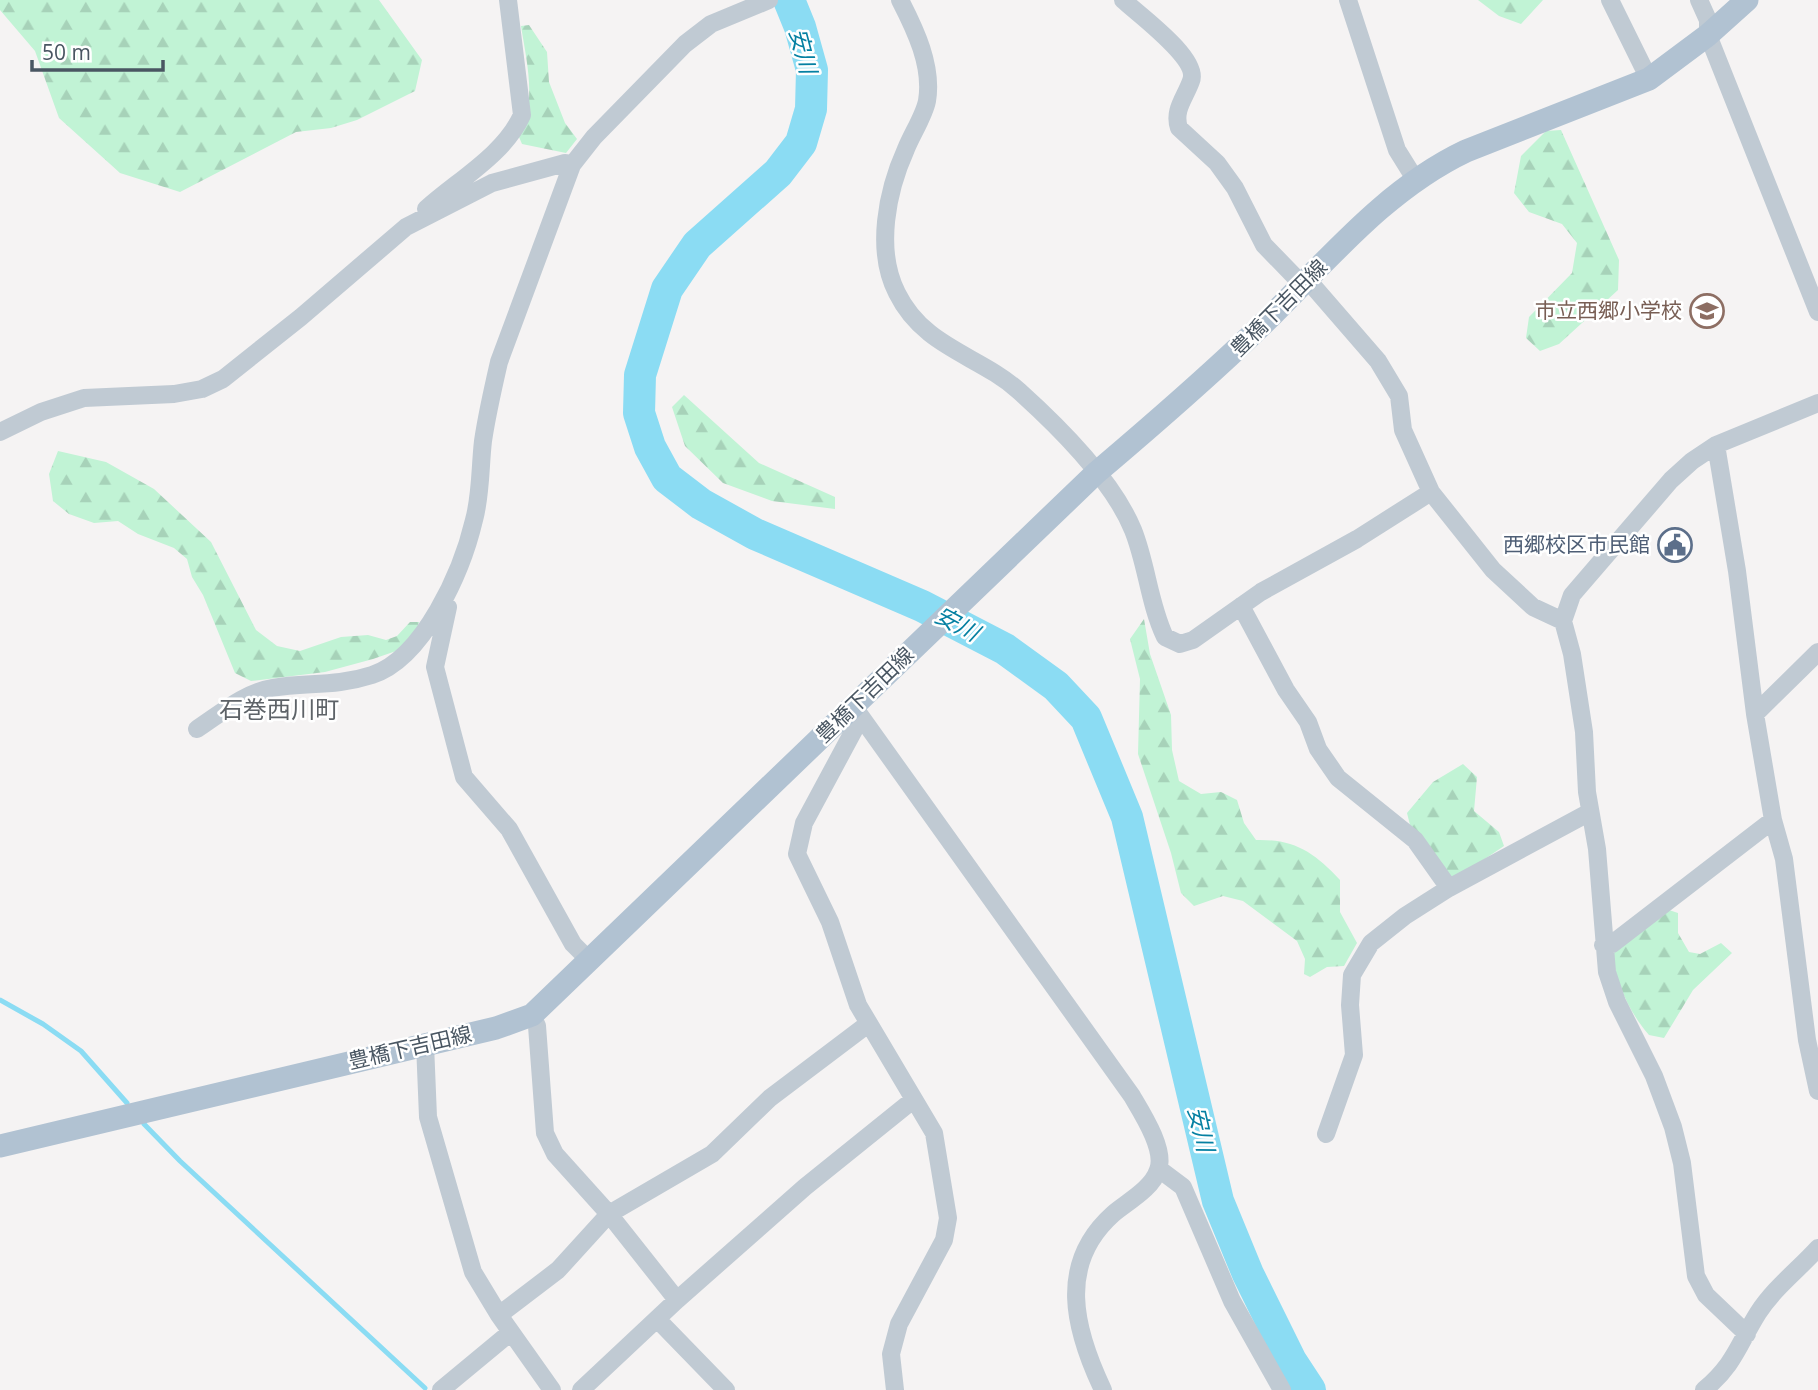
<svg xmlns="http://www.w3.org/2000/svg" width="1818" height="1390" font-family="'Open Sans','Noto Sans JP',sans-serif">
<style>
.forest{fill:url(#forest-firs)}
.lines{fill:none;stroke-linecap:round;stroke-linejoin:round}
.stream{stroke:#8bdcf3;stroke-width:5}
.river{stroke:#8bdcf3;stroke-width:32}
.minor{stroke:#c0cad3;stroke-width:18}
.major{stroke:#b1c2d2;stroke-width:23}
.labels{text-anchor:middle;stroke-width:5;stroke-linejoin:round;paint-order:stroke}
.street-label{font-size:21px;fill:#495662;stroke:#fff}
.education-label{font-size:21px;fill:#785e54;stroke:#fff;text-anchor:end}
.service-label{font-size:21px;fill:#4e5e75;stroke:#fff;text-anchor:end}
.water-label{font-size:23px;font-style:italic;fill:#0580a2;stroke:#fff}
.quarter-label{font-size:24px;fill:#5e6368;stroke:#fff}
</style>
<defs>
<pattern id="forest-firs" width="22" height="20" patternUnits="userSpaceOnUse" patternTransform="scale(1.75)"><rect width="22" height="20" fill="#c1f3d5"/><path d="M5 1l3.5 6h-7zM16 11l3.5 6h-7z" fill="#a7d2b9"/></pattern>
</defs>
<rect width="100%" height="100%" fill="#f5f3f3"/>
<path class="forest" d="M 0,0 L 379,0 L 422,60 L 415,91 L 357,120 L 331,128 L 296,132 L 180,192 L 120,173 L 59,118 L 35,51 L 0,10 Z
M 1478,0 L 1543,0 L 1521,24 L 1499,16 Z
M 529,25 L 547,52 L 549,82 L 565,123 L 577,139 L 566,153 L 522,144 L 519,137 C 537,101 527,64 521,26 Z
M 1561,130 L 1619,260 L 1618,290 L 1559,344 L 1540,351 L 1526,338 L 1529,317 L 1572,273 L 1577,243 L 1562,224 L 1529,212 L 1514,193 L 1521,156 L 1546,131 Z
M 684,395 L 759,463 L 835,497 L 835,509 L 772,501 L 723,483 L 685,446 L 672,407 Z
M 58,451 L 106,462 L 154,489 L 211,542 L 256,630 L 277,646 L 300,651 L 341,637 L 368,635 L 386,640 L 397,636 L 410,622 L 419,622 L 416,632 L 399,650 L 373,659 L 325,672 L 251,681 L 235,673 L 203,595 L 192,577 L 187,559 L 174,548 L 138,534 L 118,521 L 94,523 L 69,514 L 53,501 L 49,474 Z
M 1144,619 L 1150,654 L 1171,715 L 1172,750 L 1179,781 L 1201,794 L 1221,792 L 1237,800 L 1244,823 L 1256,840 C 1294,839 1314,852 1340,880 L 1340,912 L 1357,943 L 1344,966 L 1327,967 L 1310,977 L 1304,974 L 1305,959 L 1297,941 L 1243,901 L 1223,896 L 1194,906 L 1181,893 L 1171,853 L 1138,754 L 1140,679 L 1130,639 Z
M 1463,764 L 1477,777 L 1474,811 L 1499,832 L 1504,846 L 1458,877 L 1449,876 L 1411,829 L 1407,813 L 1433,782 Z
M 1669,910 L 1678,913 L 1678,933 L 1689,952 L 1700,954 L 1721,943 L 1732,953 L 1693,990 L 1664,1038 L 1649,1035 C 1629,1012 1617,984 1612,955 C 1628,936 1650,927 1669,910 Z"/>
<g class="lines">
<path class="stream" d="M 0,1000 L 43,1024 L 81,1051 L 127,1103
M 144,1124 L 180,1161 L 425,1388"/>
<path class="river" d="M 789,0 L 800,27 L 812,70 L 811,109 L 801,143 L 778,173 L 697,245 L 667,289 L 640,375 L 639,413 L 650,447 L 667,478 L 701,504 L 755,534 L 922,606 L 1005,649 L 1056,686 L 1086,718 L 1127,817 L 1218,1201 L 1248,1274 L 1291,1361 L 1310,1390"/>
<path class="minor" d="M 900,0 C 915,29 933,66 927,101 C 924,116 912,134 906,149 C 887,191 875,250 897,293 C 924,348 979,355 1019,391 C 1059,427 1113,481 1133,530 C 1147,565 1149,603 1165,637 L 1180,644 L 1193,640 L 1261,592 L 1357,539 L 1431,492
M 1123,0 C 1139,15 1200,59 1191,81 C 1185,98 1173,110 1179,128 L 1217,163 L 1235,188 L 1264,245 L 1296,278 L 1313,286 L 1378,361 L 1399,396 L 1403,430 L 1431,492 L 1493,570 L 1533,607 L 1563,621
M 1348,0 L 1397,150 L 1415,179
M 1610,0 L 1649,79
M 1699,0 L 1708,20 L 1708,35 L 1818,312
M 426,209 C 458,180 504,155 522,115 L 508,0
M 0,432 L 41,412 L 84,398 L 174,394 L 202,389 L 223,379 L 301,317 L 406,227 L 492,183 L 565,163 L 572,165
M 1716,445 L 1737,571 L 1755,714
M 1241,606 L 1286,690 L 1308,722 L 1318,749 L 1338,778 L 1415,840 L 1449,888
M 448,607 L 435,667 L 464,777 L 509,829 L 573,944 L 589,960
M 1818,652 L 1755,714 L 1773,820 L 1784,859 L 1807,1040 L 1818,1091
M 854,707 L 1132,1096 C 1142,1113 1166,1150 1158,1170 C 1152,1189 1127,1202 1113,1214 C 1057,1264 1074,1329 1103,1390
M 861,717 L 804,823 L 797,854 L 830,922 L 858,1005 L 934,1133 L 948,1218 L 944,1240 L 899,1324 L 891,1354 L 895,1390
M 197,729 C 220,714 244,693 272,688 C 307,682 335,687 372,675 C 424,658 462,571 474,520 C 481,495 480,467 483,441 C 487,414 493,388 499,362 L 572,165 L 594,137 L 685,44 L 711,24 L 769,0
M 1603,945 L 1612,944 L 1773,820
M 532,1015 L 537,1026 L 545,1133 L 555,1154 L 609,1214 L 677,1300
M 425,1044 L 428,1117 L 473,1272 L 499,1315 L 552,1390
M 1326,1134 L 1354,1055 L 1350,1005 L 1352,975 L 1371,943 L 1405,916 L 1449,888 L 1590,812
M 1159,1169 L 1183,1187 L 1232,1301 L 1282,1390
M 499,1315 L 558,1270 L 609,1214 L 712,1154 L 770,1098 L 868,1024
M 658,1320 L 726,1390
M 1747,1334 L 1706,1295 L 1696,1276 L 1682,1163 L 1673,1127 L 1654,1076 L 1617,1002 L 1607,972 L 1597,849 L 1587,792 L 1584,732 L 1572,654 L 1563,621 L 1572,595 L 1671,480 L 1692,461 L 1716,445 L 1818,403
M 441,1390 L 511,1332
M 581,1390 L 677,1300 L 805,1187 L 913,1100
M 1704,1390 C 1735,1364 1738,1345 1758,1313 C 1774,1288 1798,1270 1818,1248"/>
<path class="major" d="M 0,1146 L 496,1028 L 532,1015 L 1096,473 C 1155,423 1212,374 1267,320 C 1329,259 1386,189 1466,151 L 1649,79 L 1708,35 L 1747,0"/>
</g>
<defs>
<g id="school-ring" transform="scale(1.75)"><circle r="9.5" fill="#fff" stroke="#8d6e63" stroke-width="1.5"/><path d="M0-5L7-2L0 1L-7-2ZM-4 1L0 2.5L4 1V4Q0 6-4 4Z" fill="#8d6e63"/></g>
<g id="civic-ring" transform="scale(1.75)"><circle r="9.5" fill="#fff" stroke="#5c6f8a" stroke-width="1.5"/><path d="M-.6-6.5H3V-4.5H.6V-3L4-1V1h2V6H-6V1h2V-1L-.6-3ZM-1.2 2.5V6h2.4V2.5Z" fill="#5c6f8a"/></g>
</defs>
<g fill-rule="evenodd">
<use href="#school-ring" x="1707" y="311"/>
<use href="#civic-ring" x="1675" y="545"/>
</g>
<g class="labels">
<g class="street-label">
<text transform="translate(1279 308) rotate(-45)" y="7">豊橋下吉田線</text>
<text transform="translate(865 695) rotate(-44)" y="7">豊橋下吉田線</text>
<text transform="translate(410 1048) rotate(-13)" y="7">豊橋下吉田線</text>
</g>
<g class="education-label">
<text x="1682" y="318">市立西郷小学校</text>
</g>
<g class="service-label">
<text x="1650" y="552">西郷校区市民館</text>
</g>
<g class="water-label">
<text transform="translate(803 51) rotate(75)" y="8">安川</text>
<text transform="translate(957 624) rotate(28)" y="8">安川</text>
<text transform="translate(1201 1129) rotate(77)" y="8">安川</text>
</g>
<g class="quarter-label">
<text x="279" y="718">石巻西川町</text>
</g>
</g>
<path d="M32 60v10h131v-10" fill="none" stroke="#495662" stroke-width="3.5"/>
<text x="42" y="60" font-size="21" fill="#495662" stroke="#ffffff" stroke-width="5" paint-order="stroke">50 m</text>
</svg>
